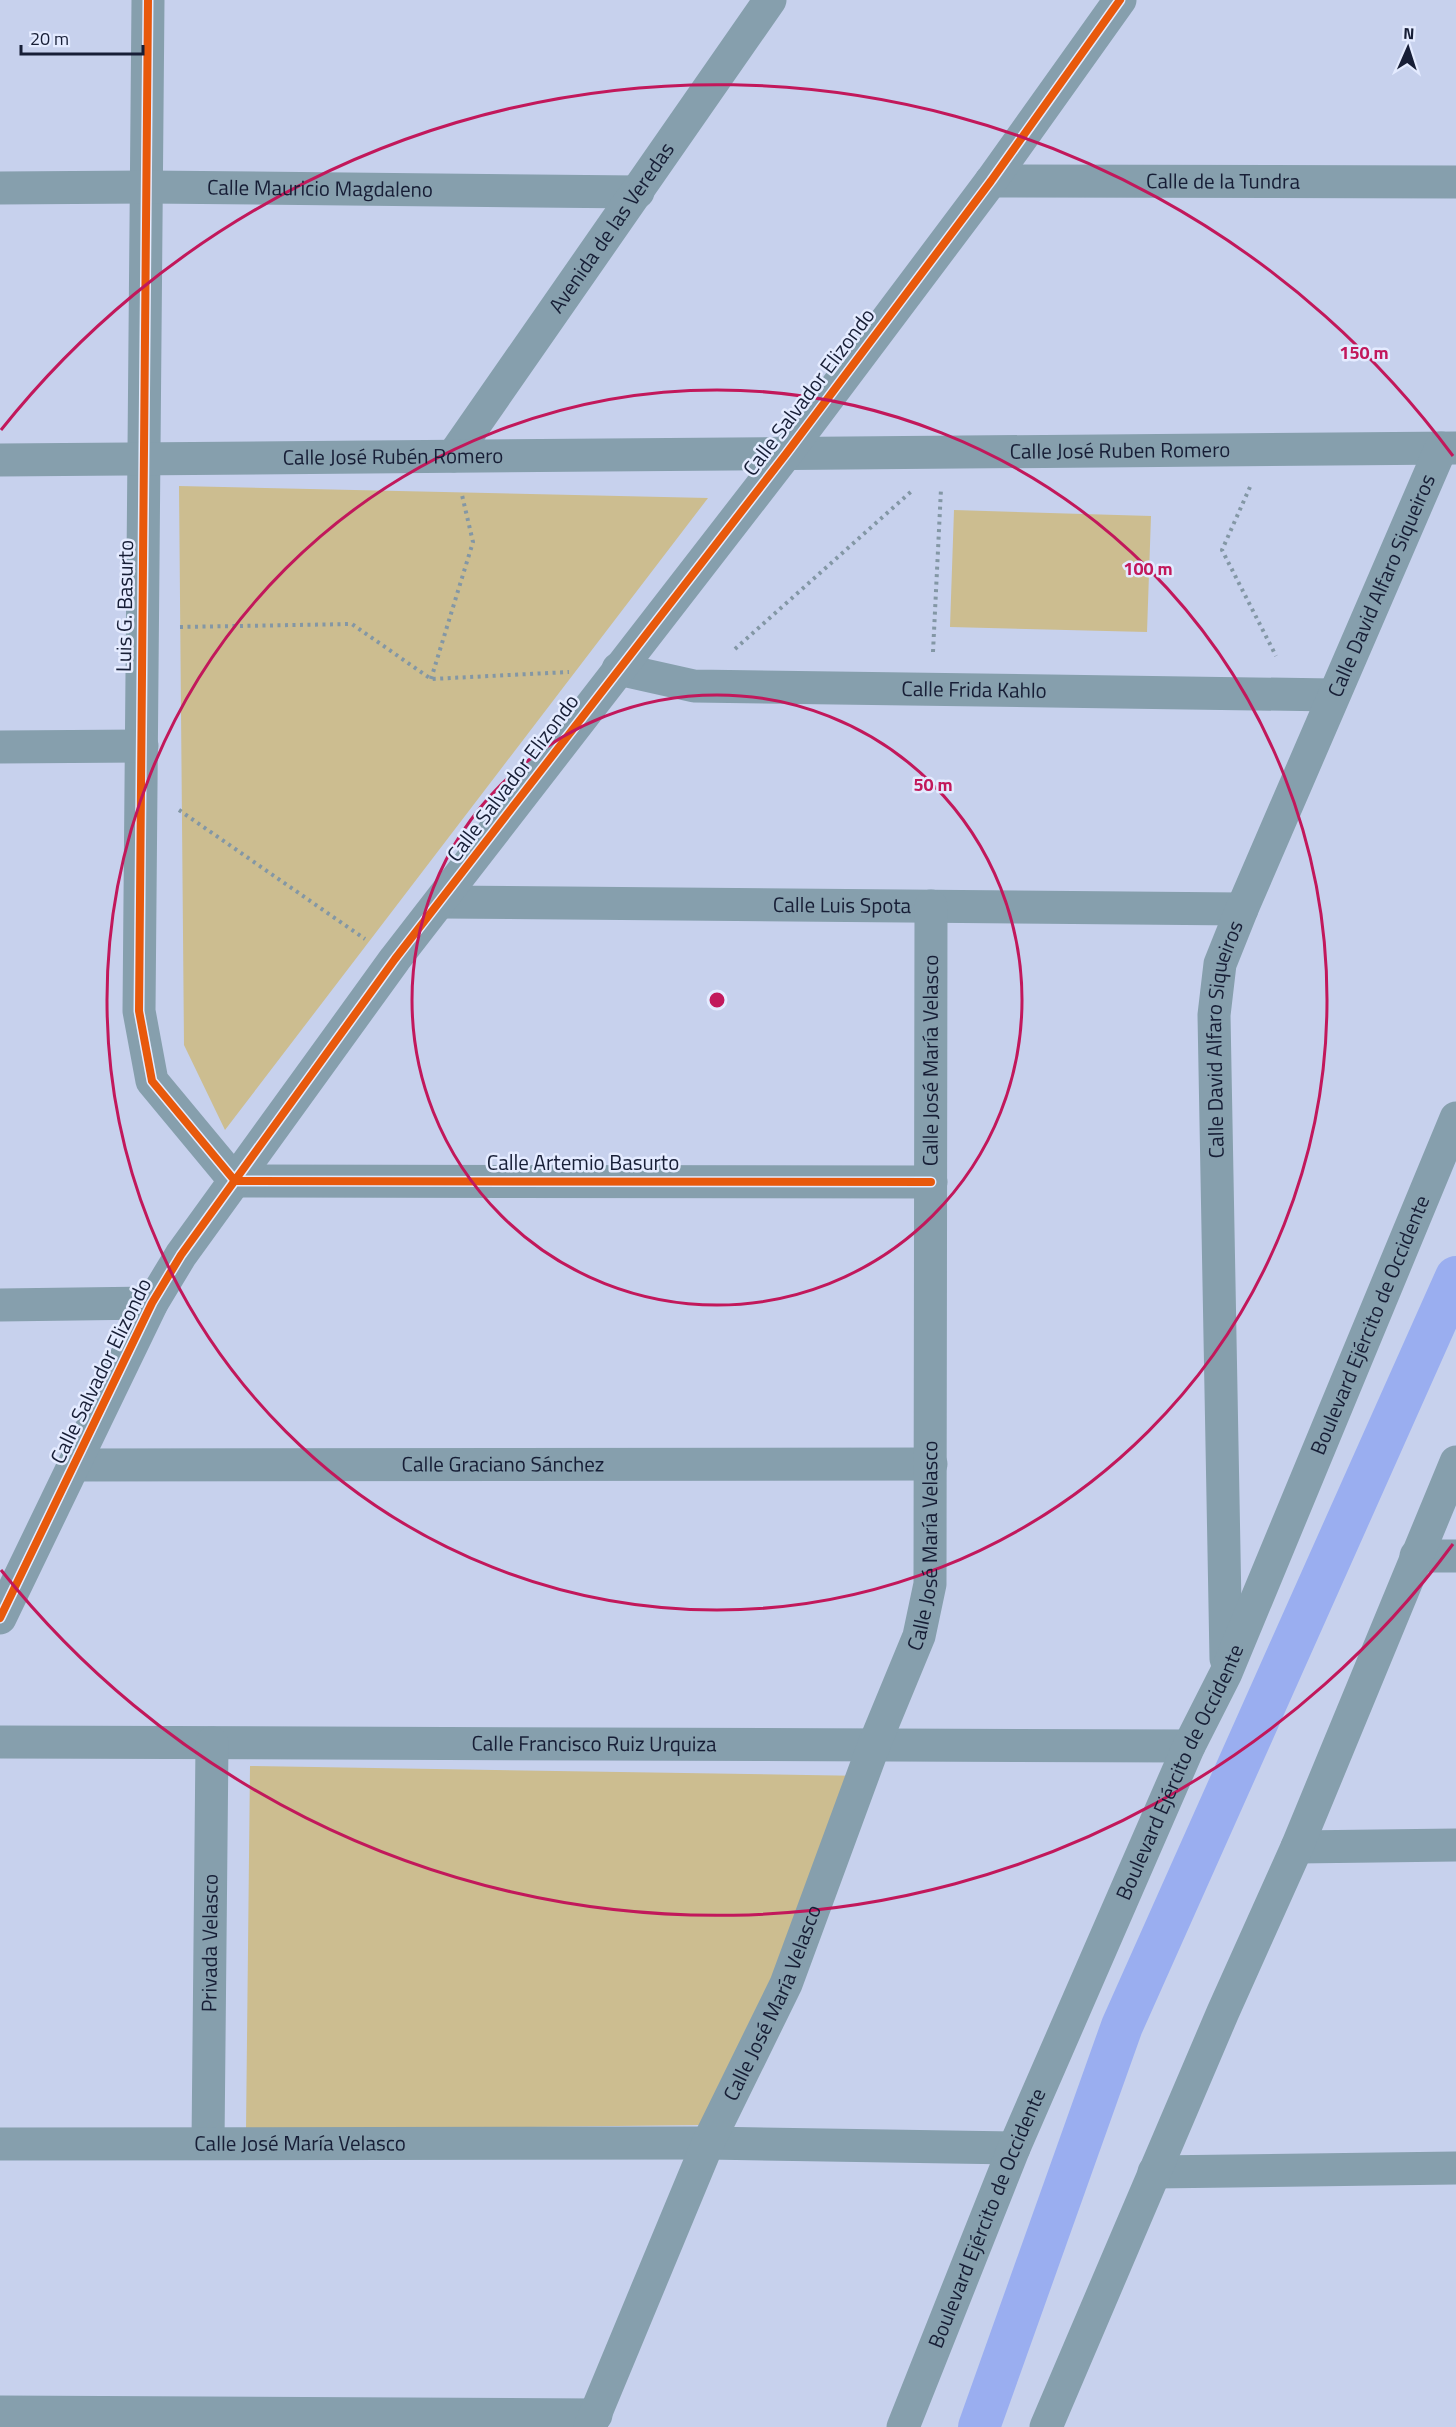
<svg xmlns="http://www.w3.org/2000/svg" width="1456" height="2427" font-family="'Titillium Web',sans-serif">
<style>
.green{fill:#ccbd90}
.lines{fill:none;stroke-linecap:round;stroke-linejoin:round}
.canal{stroke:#9aaef0;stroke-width:42}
.path{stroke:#8397a5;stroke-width:4;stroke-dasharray:3 4.5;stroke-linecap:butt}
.minor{stroke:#869fad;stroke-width:33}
.cycleway-casing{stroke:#e4ebff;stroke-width:11}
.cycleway{stroke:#e8590c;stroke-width:8}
.ring{fill:none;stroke:#c2185b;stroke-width:3}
.labels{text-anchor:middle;stroke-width:5;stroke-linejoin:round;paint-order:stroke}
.street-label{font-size:21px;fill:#171e36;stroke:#e4ebff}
.centre{fill:#c2185b;stroke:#e4ebff;stroke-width:3}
.ring-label{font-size:18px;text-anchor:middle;font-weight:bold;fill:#c2185b;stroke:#e4ebff;stroke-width:5;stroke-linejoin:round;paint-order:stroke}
</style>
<rect width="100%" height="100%" fill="#c7d1ed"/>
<path class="green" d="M 179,486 L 708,498 L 225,1130 L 184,1045 Z
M 954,510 L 1151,516 L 1147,632 L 950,627 Z
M 250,1766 L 867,1776 L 703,2125 L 246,2130 Z"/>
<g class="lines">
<path class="canal" d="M 979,2427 L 1122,2026 L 1456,1277"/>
<path class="path" d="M 1250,487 L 1222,550 L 1276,656
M 180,627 L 352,624 L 431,679 L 569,672
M 735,649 L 913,490
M 933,652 L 941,489
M 431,679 L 473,542 L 462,495
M 179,810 L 365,939"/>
<g class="minor">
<path d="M 148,0 L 139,1011 L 152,1081 L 235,1181 L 931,1182"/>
<path id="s1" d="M 991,181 L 1456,182"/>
<path id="s2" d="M 0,188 L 147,187 L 638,192"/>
<path id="s3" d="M 453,456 L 770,0"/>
<path id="s4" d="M 0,460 L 1456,448"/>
<path id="s5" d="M 618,669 L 694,686 L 1333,695"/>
<path d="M 0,747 L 142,746"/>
<path id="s6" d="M 442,902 L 1242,909"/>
<path d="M 0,1305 L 152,1303"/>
<path id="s7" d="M 75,1465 L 931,1464"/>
<path d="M 1416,1556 L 1456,1556"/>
<path d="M 0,1618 L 152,1303 L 181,1255 L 395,959 L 786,454 L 991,181 L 1120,0"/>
<path id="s8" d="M 1226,1659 L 1214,1015 L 1220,964 L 1242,909 L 1441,448"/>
<path id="s9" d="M 0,1742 L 1189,1746"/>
<path d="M 1297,1847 L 1456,1845"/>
<path id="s10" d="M 208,2143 L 212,1743"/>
<path id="s11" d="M 0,2144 L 708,2143 L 1014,2148"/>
<path d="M 1154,2172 L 1456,2168"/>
<path d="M 0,2412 L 596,2415"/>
<path id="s12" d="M 590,2427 L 708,2143 L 786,1984 L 874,1745 L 919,1636 L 930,1584 L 931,906"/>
<path id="s13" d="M 903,2427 L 1014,2148 L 1189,1746 L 1226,1673 L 1456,1118"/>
<path d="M 1046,2427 L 1223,2012 L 1297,1847 L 1456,1462"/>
</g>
<g class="cycleway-casing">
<path id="cycleway" d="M 148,0 L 139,1011 L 152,1081 L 235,1181 L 931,1182
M 0,1618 L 152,1303 L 181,1255 L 395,959 L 786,454 L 991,181 L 1120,0"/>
</g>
<use href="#cycleway" class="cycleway"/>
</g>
<g class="ring">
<circle cx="717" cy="1000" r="305"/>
<circle cx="717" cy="1000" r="610"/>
<path d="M1453 1544A915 915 0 0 1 1 1570M1 430A915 915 0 0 1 1453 456"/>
</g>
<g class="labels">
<g class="street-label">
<text dy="7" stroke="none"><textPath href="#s1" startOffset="232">Calle de la Tundra</textPath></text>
<text dy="7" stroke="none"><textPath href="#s2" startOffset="320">Calle Mauricio Magdaleno</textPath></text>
<text dy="7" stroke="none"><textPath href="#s3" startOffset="278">Avenida de las Veredas</textPath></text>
<text transform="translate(809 392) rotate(-53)" y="7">Calle Salvador Elizondo</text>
<text dy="7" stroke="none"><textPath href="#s4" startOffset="1120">Calle José Ruben Romero</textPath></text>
<text dy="7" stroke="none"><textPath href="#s4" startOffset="393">Calle José Rubén Romero</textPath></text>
<text dy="7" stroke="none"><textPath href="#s8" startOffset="1107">Calle David Alfaro Siqueiros</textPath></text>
<text transform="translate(125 606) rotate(-89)" y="7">Luis G. Basurto</text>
<text dy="7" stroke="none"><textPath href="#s5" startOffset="358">Calle Frida Kahlo</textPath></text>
<text transform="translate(513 778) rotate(-53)" y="7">Calle Salvador Elizondo</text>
<text dy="7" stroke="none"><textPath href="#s6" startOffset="400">Calle Luis Spota</textPath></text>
<text dy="7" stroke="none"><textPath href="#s8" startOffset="621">Calle David Alfaro Siqueiros</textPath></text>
<text dy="7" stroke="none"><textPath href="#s12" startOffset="1434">Calle José María Velasco</textPath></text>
<text x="583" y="1170">Calle Artemio Basurto</text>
<text dy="7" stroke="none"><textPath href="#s13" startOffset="1197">Boulevard Ejército de Occidente</textPath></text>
<text transform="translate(101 1371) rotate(-64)" y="7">Calle Salvador Elizondo</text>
<text dy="7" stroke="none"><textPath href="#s7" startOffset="428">Calle Graciano Sánchez</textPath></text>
<text dy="7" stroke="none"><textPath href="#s12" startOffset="948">Calle José María Velasco</textPath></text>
<text dy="7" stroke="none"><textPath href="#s9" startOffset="594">Calle Francisco Ruiz Urquiza</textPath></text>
<text dy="7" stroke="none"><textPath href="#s13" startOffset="711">Boulevard Ejército de Occidente</textPath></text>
<text dy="7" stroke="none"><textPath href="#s10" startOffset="200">Privada Velasco</textPath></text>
<text dy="7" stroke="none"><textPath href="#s12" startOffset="462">Calle José María Velasco</textPath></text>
<text dy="7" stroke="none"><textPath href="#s11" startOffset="300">Calle José María Velasco</textPath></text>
<text dy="7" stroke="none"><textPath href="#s13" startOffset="225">Boulevard Ejército de Occidente</textPath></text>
</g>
</g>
<circle cx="717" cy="1000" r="9" class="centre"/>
<g class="ring-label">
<text x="1364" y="359">150 m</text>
<text x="1148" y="575">100 m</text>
<text x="933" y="791">50 m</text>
</g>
<g transform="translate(1408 48) rotate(3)" stroke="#e4ebff" stroke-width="4.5" paint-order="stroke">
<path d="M0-4.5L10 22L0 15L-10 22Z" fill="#171e36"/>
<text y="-9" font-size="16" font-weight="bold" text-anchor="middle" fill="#171e36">N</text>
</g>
<path d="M21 45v9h122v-9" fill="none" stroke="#171e36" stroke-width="3"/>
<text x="30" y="45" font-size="18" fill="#171e36" stroke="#e4ebff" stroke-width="4.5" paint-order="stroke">20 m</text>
</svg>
